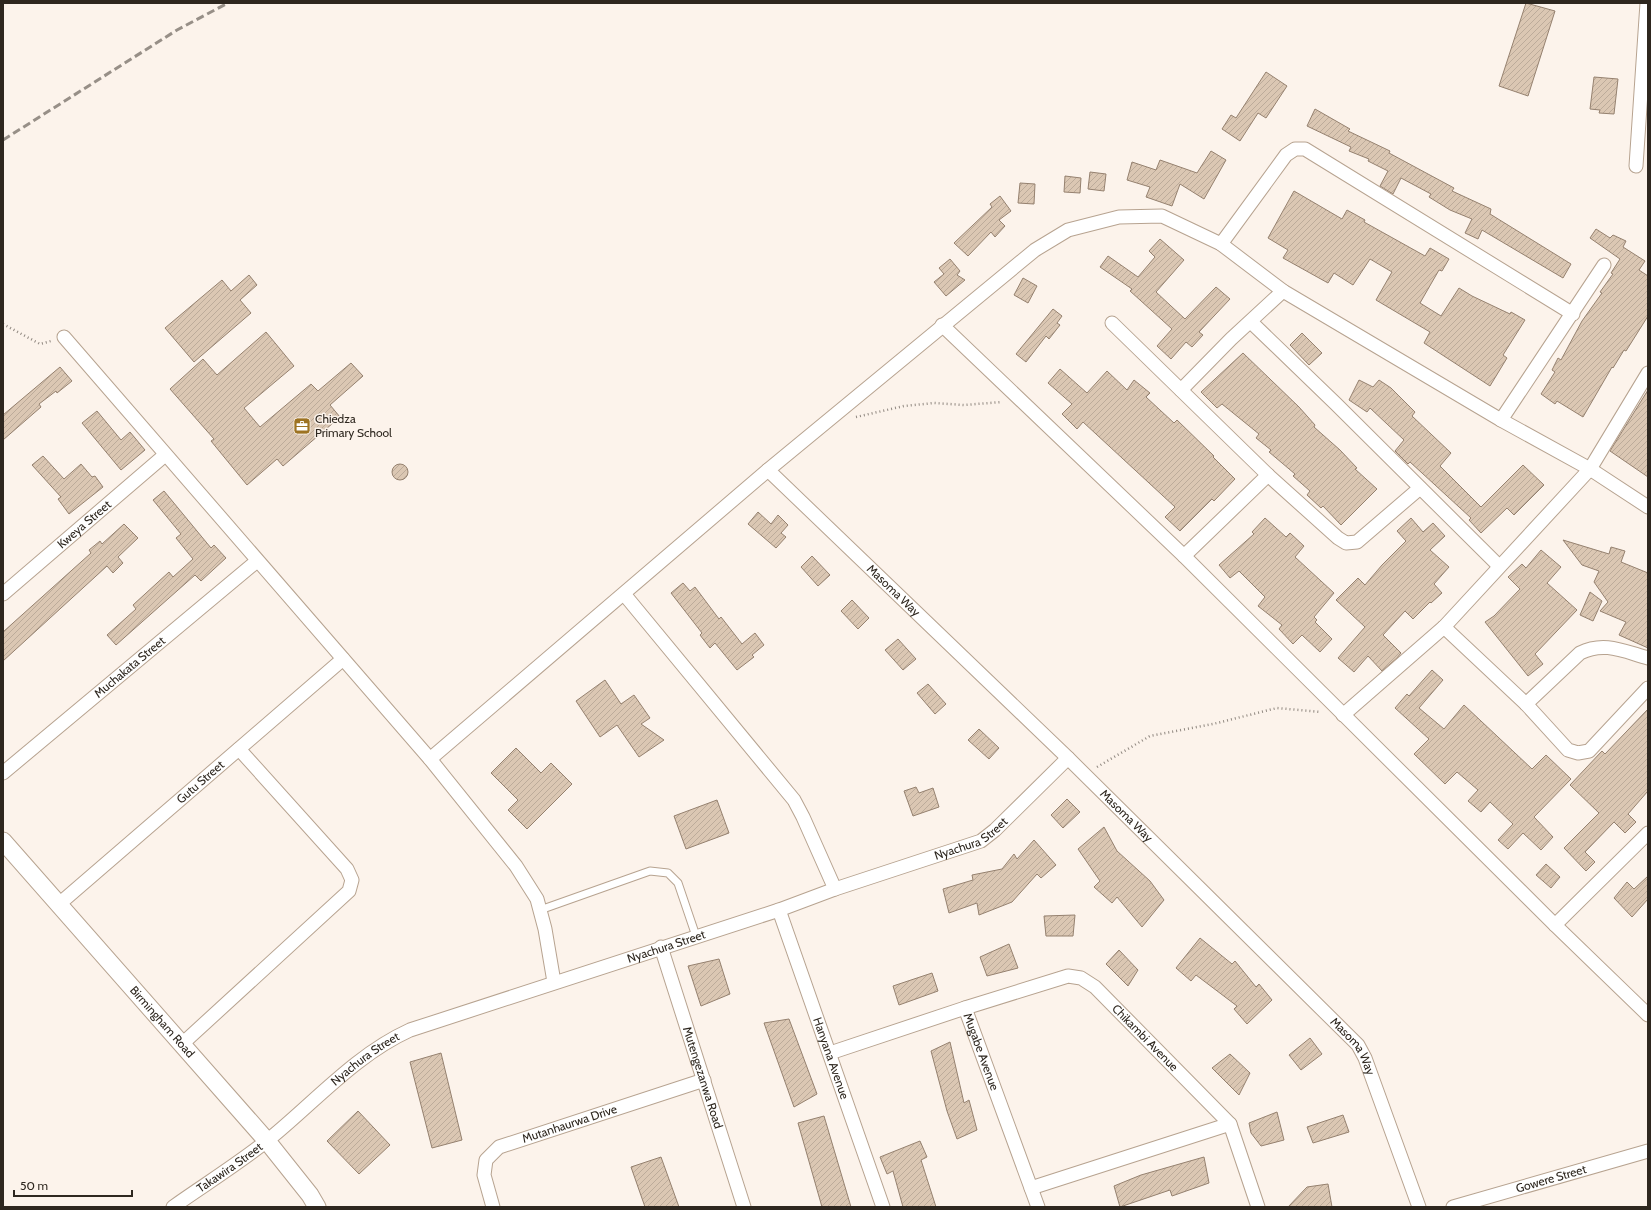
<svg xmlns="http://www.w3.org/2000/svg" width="1651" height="1210" font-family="Cabin,sans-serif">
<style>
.building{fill:url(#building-hatch);stroke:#95816f}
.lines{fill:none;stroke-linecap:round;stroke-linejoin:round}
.service-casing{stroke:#b7a390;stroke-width:9}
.minor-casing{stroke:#b7a390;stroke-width:15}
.tertiary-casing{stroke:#b7a390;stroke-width:19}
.path{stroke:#908880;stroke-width:2.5;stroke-dasharray:1 3;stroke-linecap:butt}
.service{stroke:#fff;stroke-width:7}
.minor{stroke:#fff;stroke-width:13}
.tertiary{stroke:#fff;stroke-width:17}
.rail{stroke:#978f87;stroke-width:3;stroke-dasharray:8 4;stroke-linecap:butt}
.labels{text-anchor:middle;stroke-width:3;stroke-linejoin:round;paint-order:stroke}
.poi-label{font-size:12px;fill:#2e271f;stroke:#fcf3eb;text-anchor:start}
.street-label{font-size:12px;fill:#2e271f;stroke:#fcf3eb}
</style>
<defs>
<pattern id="building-hatch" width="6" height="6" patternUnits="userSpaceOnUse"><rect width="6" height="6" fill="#dbc7b3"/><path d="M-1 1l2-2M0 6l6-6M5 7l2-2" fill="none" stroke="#bcab9a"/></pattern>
</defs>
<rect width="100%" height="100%" fill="#fcf3eb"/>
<path class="building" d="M 1526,3 L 1555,11 L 1528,96 L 1499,86 Z
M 1266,72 L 1287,86 L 1266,118 L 1258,113 L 1240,141 L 1222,129 L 1231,115 L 1236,118 Z
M 1594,77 L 1618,79 L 1614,114 L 1599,113 L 1600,110 L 1590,109 Z
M 1315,109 L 1350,129 L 1348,131 L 1390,151 L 1389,153 L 1454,188 L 1452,191 L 1491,209 L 1490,214 L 1571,264 L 1563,278 L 1482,230 L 1478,239 L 1465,233 L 1472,219 L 1450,210 L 1429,197 L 1431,194 L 1401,178 L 1393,194 L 1380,186 L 1388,171 L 1368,161 L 1369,159 L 1349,151 L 1351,147 L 1307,126 Z
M 1211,151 L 1226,160 L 1204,199 L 1180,184 L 1172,206 L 1146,197 L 1150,187 L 1127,180 L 1132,162 L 1156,170 L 1160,160 L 1197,173 Z
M 1090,172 L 1106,174 L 1104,191 L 1088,189 Z
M 1065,176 L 1081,178 L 1080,193 L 1064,192 Z
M 1020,183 L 1035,184 L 1034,204 L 1018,203 Z
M 1294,191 L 1342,219 L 1347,210 L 1365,220 L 1364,222 L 1425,256 L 1430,248 L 1449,259 L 1442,271 L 1439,270 L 1420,303 L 1441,316 L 1459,288 L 1472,296 L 1510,314 L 1511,312 L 1525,320 L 1503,355 L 1507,358 L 1490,386 L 1424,343 L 1430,332 L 1376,300 L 1392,272 L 1370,259 L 1353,285 L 1334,273 L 1328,283 L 1283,258 L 1288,250 L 1268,238 Z
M 1000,196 L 1011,211 L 999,220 L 1005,226 L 995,237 L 991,232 L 968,256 L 954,243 L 992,207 L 990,204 Z
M 1596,229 L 1610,238 L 1613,235 L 1626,241 L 1623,247 L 1645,261 L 1639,270 L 1648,276 L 1648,316 L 1626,351 L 1624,350 L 1613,368 L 1612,367 L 1583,417 L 1557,401 L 1555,404 L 1541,394 L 1555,372 L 1552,370 L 1558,358 L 1561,360 L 1582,321 L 1602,293 L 1600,292 L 1613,274 L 1611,273 L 1620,259 L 1590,238 Z
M 1160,239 L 1184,260 L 1156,292 L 1185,319 L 1216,287 L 1230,299 L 1199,332 L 1203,335 L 1192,347 L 1186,342 L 1171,359 L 1157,346 L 1172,329 L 1130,291 L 1132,289 L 1100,267 L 1108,256 L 1138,277 L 1155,257 L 1149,251 Z
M 950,259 L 960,271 L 957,275 L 965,280 L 946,296 L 934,282 L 944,274 L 939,268 Z
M 249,275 L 257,285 L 240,300 L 251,313 L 194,362 L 165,328 L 222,280 L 231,291 Z
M 1023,278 L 1037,286 L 1028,303 L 1014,295 Z
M 1053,309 L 1062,316 L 1057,323 L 1060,325 L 1049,339 L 1046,336 L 1026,362 L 1016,354 Z
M 266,332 L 294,366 L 244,408 L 260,427 L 311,384 L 318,391 L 351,363 L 363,376 L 330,405 L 340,417 L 283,466 L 277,459 L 247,485 L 211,441 L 214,439 L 170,389 L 203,359 L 217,375 Z
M 1302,333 L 1322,353 L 1309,365 L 1290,345 Z
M 1243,353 L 1299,407 L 1315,425 L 1314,427 L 1340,450 L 1357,468 L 1355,469 L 1377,489 L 1341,525 L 1323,506 L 1321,508 L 1307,495 L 1310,491 L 1293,476 L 1295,474 L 1269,452 L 1271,450 L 1256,438 L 1259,434 L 1222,404 L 1217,408 L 1201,392 Z
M 60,367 L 72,381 L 57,393 L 56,391 L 39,404 L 41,407 L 3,440 L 3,415 Z
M 1060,369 L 1087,393 L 1107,371 L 1127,390 L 1134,380 L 1150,393 L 1146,397 L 1174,423 L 1177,420 L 1214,456 L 1213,457 L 1235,479 L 1214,501 L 1212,499 L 1180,531 L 1165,517 L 1175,507 L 1083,422 L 1077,429 L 1062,414 L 1072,404 L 1048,383 Z
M 1359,380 L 1373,387 L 1379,380 L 1391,388 L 1415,412 L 1412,416 L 1451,453 L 1440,466 L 1481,507 L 1523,465 L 1544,485 L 1514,515 L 1507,508 L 1481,533 L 1469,520 L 1471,518 L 1410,462 L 1408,464 L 1395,451 L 1404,440 L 1370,408 L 1367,412 L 1349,400 Z
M 1648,390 L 1648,477 L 1610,451 Z
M 97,411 L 121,440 L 130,432 L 145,450 L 121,470 L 82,423 Z
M 43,456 L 64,479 L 81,464 L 92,477 L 95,476 L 103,487 L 69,514 L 58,499 L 61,497 L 32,465 Z
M392 472a8 8 0 1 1 16 0a8 8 0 1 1-16 0Z
M 164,491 L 211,548 L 214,545 L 226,558 L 201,581 L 195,575 L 116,645 L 107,635 L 136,609 L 133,605 L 169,572 L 173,577 L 193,559 L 176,538 L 181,534 L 153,500 Z
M 758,512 L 771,524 L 778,515 L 788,525 L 781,533 L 786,537 L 776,548 L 748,524 Z
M 1265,518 L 1286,537 L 1290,533 L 1304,546 L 1295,557 L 1334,593 L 1314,617 L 1317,620 L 1315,622 L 1332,639 L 1320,652 L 1302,635 L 1293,644 L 1279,629 L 1282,625 L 1258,606 L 1265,597 L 1239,571 L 1230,578 L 1219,565 L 1254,534 L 1252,532 Z
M 1411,518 L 1423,532 L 1433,523 L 1445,536 L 1430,550 L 1449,567 L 1434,584 L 1442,593 L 1431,603 L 1430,602 L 1413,619 L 1405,611 L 1383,635 L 1401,653 L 1397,658 L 1382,671 L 1368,656 L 1354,672 L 1338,658 L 1365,627 L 1336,600 L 1358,578 L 1365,585 L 1382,565 L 1406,541 L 1397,531 Z
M 124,524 L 138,538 L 118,557 L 123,563 L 113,573 L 107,566 L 3,661 L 3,632 L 91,553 L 89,550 L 100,541 L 102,544 Z
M 1563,540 L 1609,554 L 1611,547 L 1625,551 L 1621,562 L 1648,573 L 1648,648 L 1619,635 L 1626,622 L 1600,611 L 1608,602 L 1594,582 L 1599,571 L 1582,565 Z
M 1541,550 L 1561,567 L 1547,583 L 1577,610 L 1535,654 L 1543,664 L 1528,676 L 1485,622 L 1494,616 L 1520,589 L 1508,577 L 1522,564 L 1526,568 Z
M 812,556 L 830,575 L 818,586 L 801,567 Z
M 683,583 L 690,591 L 695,587 L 719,619 L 721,617 L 742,644 L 755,633 L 764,645 L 752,655 L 754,657 L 737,670 L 715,643 L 710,648 L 700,635 L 702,633 L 671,593 Z
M 1590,592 L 1602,601 L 1593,621 L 1580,615 Z
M 852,600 L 869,618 L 858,629 L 841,611 Z
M 898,639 L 916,659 L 903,670 L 885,650 Z
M 1432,670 L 1443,680 L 1419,708 L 1444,729 L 1464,705 L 1532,769 L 1546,755 L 1571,779 L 1534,817 L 1553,837 L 1541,850 L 1523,833 L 1508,849 L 1498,840 L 1513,824 L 1490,802 L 1481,812 L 1468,801 L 1478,790 L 1457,772 L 1445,784 L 1414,754 L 1429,739 L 1395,708 L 1407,694 L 1409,696 Z
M 605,680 L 621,704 L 634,695 L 650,718 L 641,724 L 664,740 L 639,757 L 617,725 L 600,737 L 576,701 Z
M 928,684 L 946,704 L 935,714 L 917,693 Z
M 1648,709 L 1648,791 L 1628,814 L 1636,822 L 1625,833 L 1614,822 L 1585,852 L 1595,862 L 1586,871 L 1564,848 L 1599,813 L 1570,785 L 1602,751 L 1605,754 Z
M 979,729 L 999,748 L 989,759 L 968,740 Z
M 516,748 L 541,773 L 551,763 L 572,784 L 527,829 L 508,810 L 518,800 L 491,773 Z
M 916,787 L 919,793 L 933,788 L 939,807 L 913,816 L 904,791 Z
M 1067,799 L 1080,812 L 1063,828 L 1051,815 Z
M 717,800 L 729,833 L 686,849 L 674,816 Z
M 1104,827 L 1117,851 L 1150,881 L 1164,900 L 1142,927 L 1117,897 L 1112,903 L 1094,887 L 1100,881 L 1078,849 Z
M 1034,840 L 1056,865 L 1041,878 L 1037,874 L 1012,902 L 979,915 L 977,903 L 949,913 L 943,889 L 973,880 L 972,875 L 1002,869 L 1014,854 L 1017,859 Z
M 1546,864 L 1560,877 L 1551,888 L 1536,875 Z
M 1648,876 L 1648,899 L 1632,917 L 1614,898 L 1627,882 L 1634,889 Z
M 1075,915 L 1073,936 L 1046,936 L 1044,916 Z
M 1200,938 L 1232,964 L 1235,961 L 1256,987 L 1259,984 L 1272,1000 L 1247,1024 L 1234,1009 L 1237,1006 L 1196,975 L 1191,981 L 1176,968 Z
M 1009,944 L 1018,968 L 987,976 L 980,957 Z
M 1119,950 L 1138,970 L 1128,986 L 1106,964 Z
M 719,959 L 730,994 L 701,1006 L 688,966 Z
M 932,973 L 938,991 L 899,1005 L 893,986 Z
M 789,1019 L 817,1094 L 794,1107 L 764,1023 Z
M 1310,1038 L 1322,1054 L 1301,1070 L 1289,1055 Z
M 950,1042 L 964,1103 L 969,1100 L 977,1130 L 957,1139 L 947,1111 L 931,1051 Z
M 441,1053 L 462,1140 L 432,1148 L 410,1062 Z
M 1230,1054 L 1250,1073 L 1239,1095 L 1212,1068 Z
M 358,1111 L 390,1145 L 359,1174 L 327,1141 Z
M 1277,1112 L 1284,1140 L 1261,1146 L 1251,1133 L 1249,1123 Z
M 1343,1115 L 1349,1132 L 1313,1143 L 1307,1127 Z
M 824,1116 L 851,1207 L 822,1207 L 798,1123 Z
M 920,1141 L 927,1157 L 921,1160 L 936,1207 L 903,1207 L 893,1171 L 887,1174 L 880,1157 Z
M 661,1157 L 679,1207 L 645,1207 L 631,1167 Z
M 1204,1157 L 1209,1183 L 1172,1196 L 1170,1190 L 1120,1207 L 1114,1186 L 1141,1175 Z
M 1328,1184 L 1332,1207 L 1288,1207 L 1307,1187 Z"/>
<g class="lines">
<g class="service-casing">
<path id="service" d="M 540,910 L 650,871 L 668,873 L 678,883 L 696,936"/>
</g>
<g class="minor-casing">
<g id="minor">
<path d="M 1636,166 L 1647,3"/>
<path d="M 1221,244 L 1286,155 L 1295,149 L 1305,149 L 1573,314"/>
<path d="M 1251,322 L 1336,404 L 1499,566"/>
<path d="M 1112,323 L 1268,475 L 1338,538 L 1346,543 L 1357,542 L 1420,488"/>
<path d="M 942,325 L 1184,556 L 1555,925 L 1648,1015"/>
<path d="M 64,337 L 430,759 L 516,866 L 537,899 L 545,929 L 554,982"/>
<path d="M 1181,390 L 1231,339 L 1283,291"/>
<path d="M 1501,420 L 1604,265"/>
<path id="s1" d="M 768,470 L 1068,758 L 1358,1045 L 1365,1058 L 1419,1207"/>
<path d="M 1184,556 L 1268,475"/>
<path id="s2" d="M 3,594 L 165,455"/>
<path d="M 624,594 L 794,800 L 803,817 L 835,889"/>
<path d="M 1444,627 L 1526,704 L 1568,750 L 1578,753 L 1589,751 L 1648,688"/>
<path d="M 1526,704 L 1580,653 C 1604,641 1623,651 1648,658"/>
<path d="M 1343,715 L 1444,627 L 1590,469 L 1648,373"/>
<path d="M 430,759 L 768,470 L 1035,250 L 1068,230 L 1119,217 L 1162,216 L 1221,244 L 1283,291 L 1501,420 L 1590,469 L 1648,507"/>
<path id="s3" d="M 3,773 L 257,561"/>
<path id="s4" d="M 58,905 L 343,659"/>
<path id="s5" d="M 779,910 L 883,1207"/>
<path d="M 1555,925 L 1648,833"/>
<path id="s6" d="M 661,947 L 744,1207"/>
<path id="s7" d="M 965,1008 L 1068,976 L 1081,978 L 1095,987 L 1230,1124 L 1258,1207"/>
<path d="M 181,1045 L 349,891 L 352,880 L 347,869 L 239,749"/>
<path id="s8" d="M 830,1053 L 965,1008 L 1038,1207"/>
<path d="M 1031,1188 L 1230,1124"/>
<path id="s9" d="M 173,1207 C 204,1185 238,1164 268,1140 C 314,1103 355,1055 410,1030 L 779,910 L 835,889 L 981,841 L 995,830 L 1068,758"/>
<path id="s10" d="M 493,1207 L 484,1175 L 486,1160 L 499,1147 L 704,1080"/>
<path id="s11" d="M 1453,1207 L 1648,1151"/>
</g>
</g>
<g class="tertiary-casing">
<g id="tertiary">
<path id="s12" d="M 3,841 L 267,1141 L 310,1195 L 317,1207"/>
</g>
</g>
<path class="path" d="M 3,324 L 40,344 L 51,341
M 856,417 L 904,406 L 934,403 L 964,405 L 1002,402
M 1097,767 L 1150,736 L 1213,724 L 1277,708 L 1321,712"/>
<use href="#service" class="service"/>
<use href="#minor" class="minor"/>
<use href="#tertiary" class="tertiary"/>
<path class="rail" d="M 3,140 L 177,30 L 228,3"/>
</g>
<defs>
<g id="office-square" transform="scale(0.9)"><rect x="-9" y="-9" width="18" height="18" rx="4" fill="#9d7322" stroke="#fcf3eb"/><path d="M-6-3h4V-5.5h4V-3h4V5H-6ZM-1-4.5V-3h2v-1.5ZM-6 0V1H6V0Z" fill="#fff"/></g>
</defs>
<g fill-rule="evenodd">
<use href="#office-square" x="302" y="426"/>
</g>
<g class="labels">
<g class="poi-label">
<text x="315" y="423">Chiedza<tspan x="315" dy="14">Primary School</tspan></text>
</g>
<g class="street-label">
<text dy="4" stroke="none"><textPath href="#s2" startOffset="107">Kweya Street</textPath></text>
<text dy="4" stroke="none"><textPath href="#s1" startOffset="174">Masoma Way</textPath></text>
<text dy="4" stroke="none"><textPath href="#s3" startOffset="165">Muchakata Street</textPath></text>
<text dy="4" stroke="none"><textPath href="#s4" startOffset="188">Gutu Street</textPath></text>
<text dy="4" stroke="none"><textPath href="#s1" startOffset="498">Masoma Way</textPath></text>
<text dy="4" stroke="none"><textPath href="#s9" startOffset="890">Nyachura Street</textPath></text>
<text dy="4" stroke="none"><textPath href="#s9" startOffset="566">Nyachura Street</textPath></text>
<text dy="4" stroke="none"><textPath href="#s12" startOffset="241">Birmingham Road</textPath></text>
<text dy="4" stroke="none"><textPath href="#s7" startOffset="209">Chikambi Avenue</textPath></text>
<text dy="4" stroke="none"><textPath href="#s1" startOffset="822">Masoma Way</textPath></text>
<text dy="4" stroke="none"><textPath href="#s8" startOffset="189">Mugabe Avenue</textPath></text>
<text dy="4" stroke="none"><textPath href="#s5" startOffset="157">Hanyana Avenue</textPath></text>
<text dy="4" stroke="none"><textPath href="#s9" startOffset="243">Nyachura Street</textPath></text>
<text dy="4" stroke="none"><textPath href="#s6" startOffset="137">Mutengezanwa Road</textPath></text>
<text dy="4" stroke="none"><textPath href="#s10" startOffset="141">Mutanhaurwa Drive</textPath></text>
<text dy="4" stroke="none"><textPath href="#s9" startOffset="69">Takawira Street</textPath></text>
<text dy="4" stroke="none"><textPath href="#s11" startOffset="102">Gowere Street</textPath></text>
</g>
</g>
<rect width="1651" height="1210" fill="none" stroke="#2e271f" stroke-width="8"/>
<path d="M14 1190v6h118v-6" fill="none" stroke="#2e271f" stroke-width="2"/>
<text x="20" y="1190" font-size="12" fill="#2e271f" stroke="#fcf3eb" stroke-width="3" paint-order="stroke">50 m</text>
</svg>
